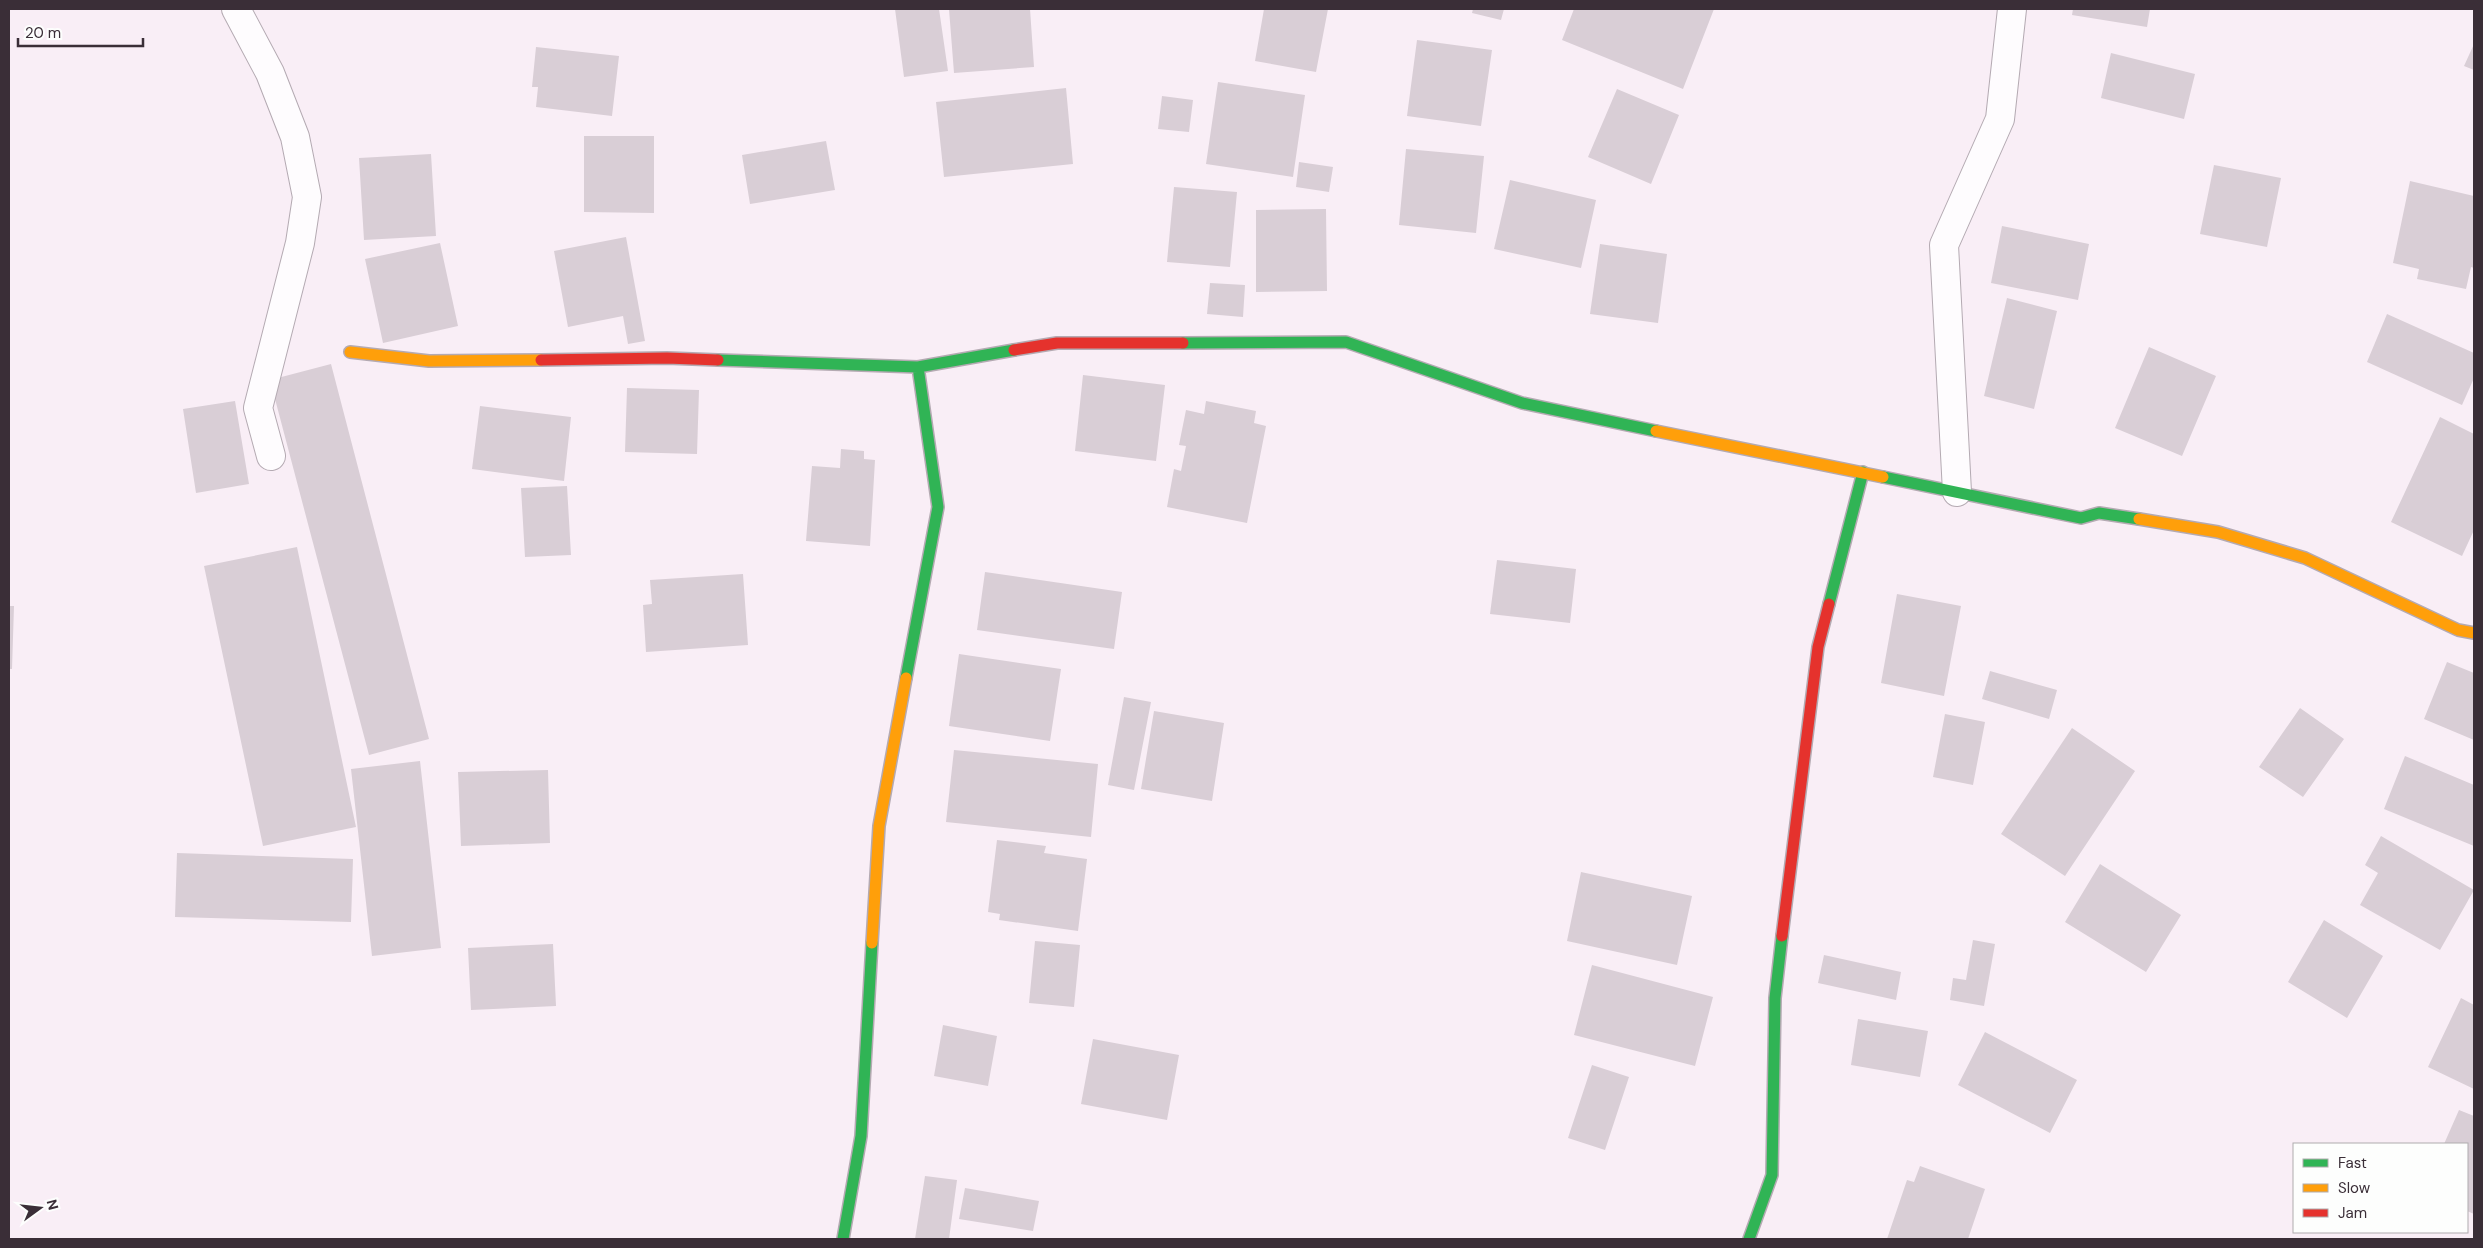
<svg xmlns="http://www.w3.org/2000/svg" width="2483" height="1248" font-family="'DM Sans',sans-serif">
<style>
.building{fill:#d9ced6}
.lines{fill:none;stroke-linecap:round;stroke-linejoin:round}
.street-casing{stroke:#b4aab2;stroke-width:30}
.fast-casing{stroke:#b4aab2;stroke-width:14}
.slow-casing{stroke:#b4aab2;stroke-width:14}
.jam-casing{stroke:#b4aab2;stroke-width:14}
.street{stroke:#fefcfe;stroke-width:28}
.fast{stroke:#30b455;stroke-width:11}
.slow{stroke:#ff9f0a;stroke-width:11}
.jam{stroke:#e5322d;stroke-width:11}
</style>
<rect width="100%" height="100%" fill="#f9eef6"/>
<path class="building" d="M 895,9 L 939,9 L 948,71 L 904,77 Z
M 949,9 L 1030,9 L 1034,67 L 954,73 Z
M 1264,9 L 1328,9 L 1316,72 L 1255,61 Z
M 1473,9 L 1504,9 L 1501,20 L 1472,13 Z
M 1574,9 L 1714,9 L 1683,89 L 1562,40 Z
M 2073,9 L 2150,9 L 2147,27 L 2072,15 Z
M 1417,40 L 1492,50 L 1481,126 L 1407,116 Z
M 2474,44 L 2474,70 L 2464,66 Z
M 536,47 L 619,56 L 612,116 L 536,107 L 538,87 L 532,87 Z
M 2111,53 L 2195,74 L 2184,119 L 2101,98 Z
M 1218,82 L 1305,95 L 1293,177 L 1206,164 Z
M 1066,88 L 1073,164 L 944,177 L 936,102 Z
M 1617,89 L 1679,115 L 1651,184 L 1588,157 Z
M 1162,96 L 1193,100 L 1189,132 L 1158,129 Z
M 584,136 L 654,136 L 654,213 L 584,212 Z
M 826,141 L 835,190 L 750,204 L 742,155 Z
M 1406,149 L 1484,156 L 1476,233 L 1399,225 Z
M 431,154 L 436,236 L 364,240 L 359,158 Z
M 1299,162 L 1333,167 L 1329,192 L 1296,187 Z
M 2214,165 L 2281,178 L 2267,247 L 2200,234 Z
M 1510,180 L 1596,200 L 1581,268 L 1494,249 Z
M 2410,181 L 2474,196 L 2474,268 L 2471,267 L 2466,289 L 2417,279 L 2419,269 L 2393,263 Z
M 1174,187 L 1237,192 L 1230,267 L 1167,262 Z
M 1326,209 L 1327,291 L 1256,292 L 1256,210 Z
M 2002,226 L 2089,244 L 2078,300 L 1991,283 Z
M 626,237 L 645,341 L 628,344 L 623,316 L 568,327 L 554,251 Z
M 440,243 L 458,326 L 383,343 L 365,259 Z
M 1600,244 L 1667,254 L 1658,323 L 1590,314 Z
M 1210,283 L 1245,285 L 1243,317 L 1207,314 Z
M 2007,298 L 2057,311 L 2034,409 L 1984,396 Z
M 2387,314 L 2474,353 L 2474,378 L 2462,405 L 2367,362 Z
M 2149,347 L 2216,376 L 2182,456 L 2115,428 Z
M 331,364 L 429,739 L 369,755 L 270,380 Z
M 1083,375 L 1165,385 L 1156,461 L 1075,451 Z
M 627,388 L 699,390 L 697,454 L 625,452 Z
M 235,401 L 249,484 L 196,493 L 183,409 Z
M 1206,401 L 1256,411 L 1254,423 L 1266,426 L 1247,523 L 1167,507 L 1174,469 L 1181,471 L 1186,446 L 1179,445 L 1186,410 L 1204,414 Z
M 480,406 L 571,417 L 564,481 L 472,469 Z
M 2440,417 L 2474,434 L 2474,530 L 2462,556 L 2391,522 Z
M 841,449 L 864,451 L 864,459 L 875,460 L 870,546 L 806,541 L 812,466 L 840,468 Z
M 567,486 L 571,555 L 525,557 L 521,488 Z
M 297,547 L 356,827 L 263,846 L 204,566 Z
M 1497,560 L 1576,569 L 1570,623 L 1490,614 Z
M 985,572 L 1122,592 L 1114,649 L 977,630 Z
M 743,574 L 748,645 L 646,652 L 643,605 L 652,604 L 650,580 Z
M 1897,594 L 1961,606 L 1944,696 L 1881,683 Z
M 9,606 L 14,606 L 12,669 L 9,669 Z
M 959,654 L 1061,669 L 1050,741 L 949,726 Z
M 2447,662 L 2474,673 L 2474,740 L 2424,719 Z
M 1990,671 L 2057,690 L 2049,719 L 1982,699 Z
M 1124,697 L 1151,702 L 1134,790 L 1108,785 Z
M 2300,708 L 2344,739 L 2303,797 L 2259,767 Z
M 1154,711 L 1224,723 L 1212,801 L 1141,789 Z
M 1945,714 L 1985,722 L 1973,785 L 1933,777 Z
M 2072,728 L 2135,771 L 2065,876 L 2001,834 Z
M 954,750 L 1098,764 L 1091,837 L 946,822 Z
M 2405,756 L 2474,785 L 2474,846 L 2384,809 Z
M 420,761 L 441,948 L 372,956 L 351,769 Z
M 548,770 L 550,843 L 461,846 L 458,772 Z
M 2381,836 L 2474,890 L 2440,950 L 2360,905 L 2378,873 L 2365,865 Z
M 997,840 L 1046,846 L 1044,853 L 1087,859 L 1078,931 L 999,920 L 1000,914 L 988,912 Z
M 177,853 L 353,859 L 351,922 L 175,917 Z
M 2100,864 L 2181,915 L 2146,972 L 2065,922 Z
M 1581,872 L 1692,896 L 1677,965 L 1567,941 Z
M 2324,920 L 2383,956 L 2347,1018 L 2288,982 Z
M 1973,940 L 1995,944 L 1984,1006 L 1950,1000 L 1953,978 L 1966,980 Z
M 1035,941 L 1080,945 L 1074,1007 L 1029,1003 Z
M 553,944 L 556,1006 L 471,1010 L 468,948 Z
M 1824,955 L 1901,972 L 1896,1000 L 1818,983 Z
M 1592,965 L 1713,997 L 1695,1066 L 1574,1035 Z
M 2461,998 L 2474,1005 L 2474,1089 L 2428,1067 Z
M 1858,1019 L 1928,1031 L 1920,1077 L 1851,1065 Z
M 943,1025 L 997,1036 L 988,1086 L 934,1076 Z
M 1985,1032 L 2077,1080 L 2050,1133 L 1958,1085 Z
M 1093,1039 L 1179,1055 L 1167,1120 L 1081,1104 Z
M 1592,1065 L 1629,1077 L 1605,1150 L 1568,1138 Z
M 2459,1110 L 2474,1116 L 2474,1214 L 2467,1211 L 2467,1144 L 2444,1144 Z
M 1920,1166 L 1985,1189 L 1968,1239 L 1887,1239 L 1907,1180 L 1914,1182 Z
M 925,1176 L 957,1180 L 949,1239 L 915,1239 Z
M 965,1188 L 1039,1201 L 1033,1231 L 959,1219 Z"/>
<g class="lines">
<g class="street-casing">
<path id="street" d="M 236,9 L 270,73 L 295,137 L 307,197 L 300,243 L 258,408 L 271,456
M 1957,492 L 1944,245 L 2000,119 L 2012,9"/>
</g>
<g class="fast-casing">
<path id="fast" d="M 1183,343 L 1346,342 L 1522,403 L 1656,431
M 718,360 L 918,367 L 1014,350
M 1883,477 L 2081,518 L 2099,513 L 2139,519
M 1829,604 L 1863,472
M 906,678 L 938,507 L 918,367
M 843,1239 L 861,1136 L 872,943
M 1749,1239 L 1772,1175 L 1775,998 L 1782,936"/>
</g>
<g class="slow-casing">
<path id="slow" d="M 350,352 L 429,361 L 541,360
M 1656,431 L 1883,477
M 2139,519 L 2218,532 L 2305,558 L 2458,630 L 2474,633
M 872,943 L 879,826 L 906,678"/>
</g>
<g class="jam-casing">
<path id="jam" d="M 1014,350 L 1057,343 L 1183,343
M 541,360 L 667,358 L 718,360
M 1782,936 L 1818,647 L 1829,604"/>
</g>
<use href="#street" class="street"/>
<use href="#fast" class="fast"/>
<use href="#slow" class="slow"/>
<use href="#jam" class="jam"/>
</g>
<rect width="2483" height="1248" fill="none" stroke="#3a2e37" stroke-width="20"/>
<rect x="2293" y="1143" width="175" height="90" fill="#fdfefd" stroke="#afabae"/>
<rect x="2303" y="1159" width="25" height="8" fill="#30b455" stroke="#afabae"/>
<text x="2338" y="1168" font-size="15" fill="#3a2e37">Fast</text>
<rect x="2303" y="1184" width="25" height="8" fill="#ff9f0a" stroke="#afabae"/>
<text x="2338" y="1193" font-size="15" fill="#3a2e37">Slow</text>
<rect x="2303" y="1209" width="25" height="8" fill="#e5322d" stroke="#afabae"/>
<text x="2338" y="1218" font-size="15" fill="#3a2e37">Jam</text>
<g transform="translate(40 1208) rotate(75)" stroke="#fdfefd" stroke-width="4" paint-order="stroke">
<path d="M0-4L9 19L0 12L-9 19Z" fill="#3a2e37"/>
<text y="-8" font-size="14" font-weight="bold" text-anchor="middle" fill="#3a2e37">N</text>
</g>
<path d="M18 38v8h125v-8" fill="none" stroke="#3a2e37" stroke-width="2.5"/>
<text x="25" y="38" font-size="15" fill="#3a2e37" stroke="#fdfefd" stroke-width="4" paint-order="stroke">20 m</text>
</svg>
